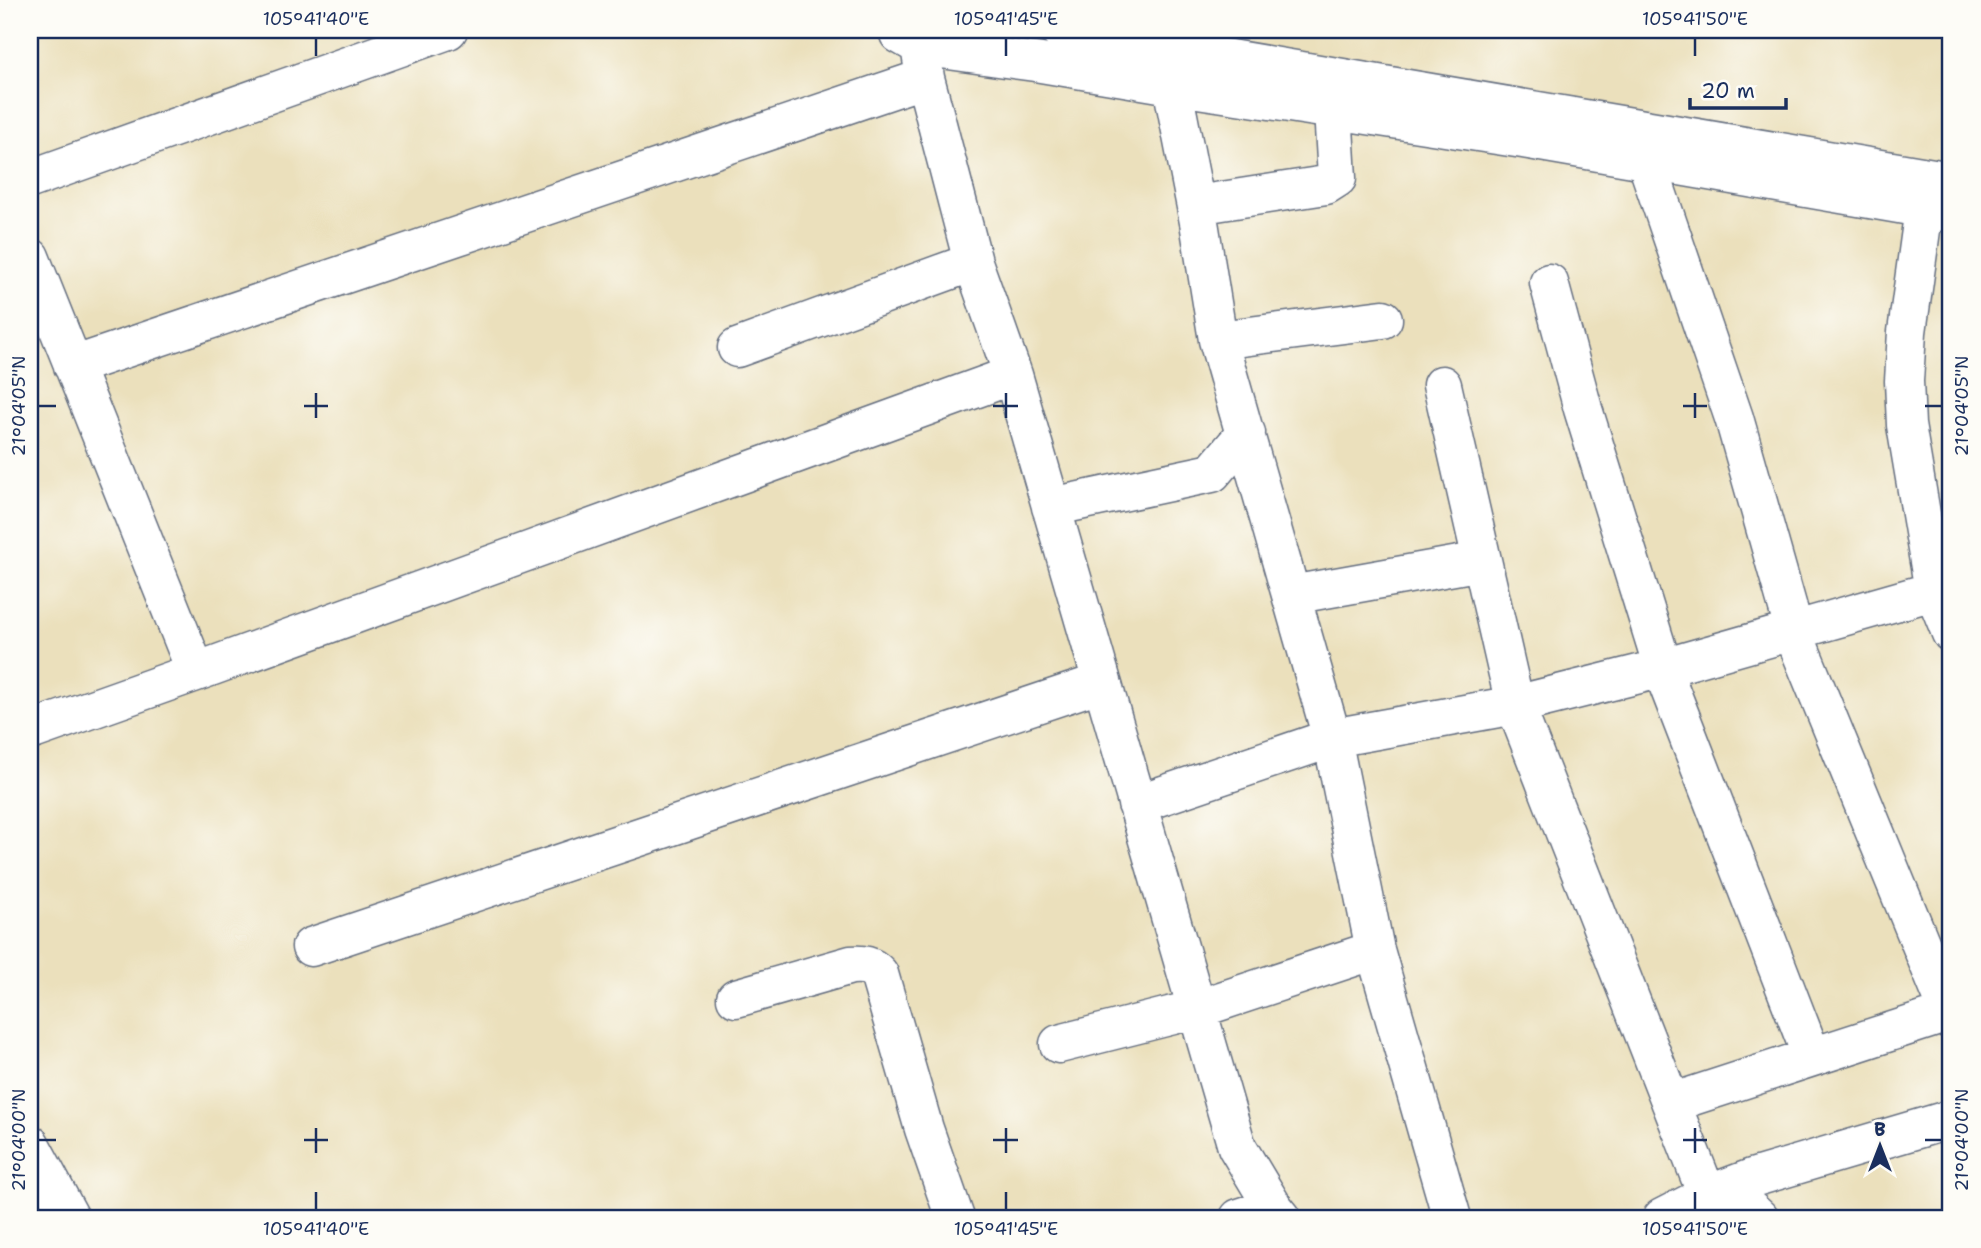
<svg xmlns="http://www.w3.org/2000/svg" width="1981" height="1248" font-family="'Shantell Sans',sans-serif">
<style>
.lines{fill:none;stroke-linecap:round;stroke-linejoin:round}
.street-casing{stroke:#646d7f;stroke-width:41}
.street{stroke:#fff;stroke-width:38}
.ticks{fill:none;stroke:#1b2f5e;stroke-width:2.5}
.neatline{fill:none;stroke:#1b2f5e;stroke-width:2.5}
.ticks-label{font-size:18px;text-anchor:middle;fill:#1b2f5e}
</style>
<rect width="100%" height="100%" fill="#fdfcf7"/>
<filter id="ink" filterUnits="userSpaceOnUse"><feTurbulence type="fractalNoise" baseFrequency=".0143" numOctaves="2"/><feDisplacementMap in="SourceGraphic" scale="14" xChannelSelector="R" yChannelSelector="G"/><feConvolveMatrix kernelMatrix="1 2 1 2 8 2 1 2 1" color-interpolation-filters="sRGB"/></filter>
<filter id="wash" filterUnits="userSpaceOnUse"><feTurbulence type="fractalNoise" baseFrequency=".00686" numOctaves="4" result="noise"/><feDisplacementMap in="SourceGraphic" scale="28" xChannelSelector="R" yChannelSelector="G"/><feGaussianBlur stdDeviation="1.57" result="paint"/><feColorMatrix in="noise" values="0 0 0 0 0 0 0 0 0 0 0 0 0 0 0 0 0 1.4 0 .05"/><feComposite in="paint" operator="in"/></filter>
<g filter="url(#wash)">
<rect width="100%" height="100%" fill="#ebe0bc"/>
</g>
<g filter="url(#ink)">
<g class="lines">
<g class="street-casing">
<path id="street" d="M 914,30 L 920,46 L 925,78 L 973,262 L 1013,375 L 1237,1147 L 1273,1207 L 1282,1218
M 1059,30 L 1951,181
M 899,34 L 920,46 L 1035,62 L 1172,85 L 1523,139 L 1951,213
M 1172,85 L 1199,222 L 1218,340 L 1332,738 L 1375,950 L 1452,1218
M 1646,160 L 1734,418 L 1799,647 L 1949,1013
M 30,179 L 448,30
M 1196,205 L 1326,185 L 1337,178 L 1333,110
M 1924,208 L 1907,332 L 1904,381 L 1906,425 L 1934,591 L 1951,633
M 30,257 L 196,672
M 1549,283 L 1583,409 L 1669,687 L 1812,1057
M 1218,340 L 1383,319
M 737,348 L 973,262
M 73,366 L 925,78
M 1442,385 L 1515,705 L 1707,1195
M 1051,507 L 1212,473 L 1246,433
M 1291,595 L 1482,561
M 30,731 L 196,672 L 1013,375
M 1137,804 L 1332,738 L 1515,705 L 1663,668 L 1951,586
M 311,947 L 1102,682
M 736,998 L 851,965 C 863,964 871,965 879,974 L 924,1129 L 955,1218
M 1059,1044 L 1197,1009 L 1375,950
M 1671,1103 L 1951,1012
M 30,1144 L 70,1218
M 1707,1195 L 1734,1195 L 1759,1218
M 1239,1218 L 1273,1207
M 1662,1218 L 1707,1195 L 1752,1178 L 1951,1119"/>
</g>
<use href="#street" class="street"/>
</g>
</g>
<path class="ticks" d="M 316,38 L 316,56M 1006,38 L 1006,56M 1695,38 L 1695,56M 316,393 L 316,418M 1006,393 L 1006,418M 1695,393 L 1695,418M 38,406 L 56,406M 304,406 L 328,406M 993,406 L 1018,406M 1683,406 L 1707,406M 1925,406 L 1942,406M 316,1128 L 316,1153M 1006,1128 L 1006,1153M 1695,1128 L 1695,1153M 38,1140 L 56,1140M 304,1140 L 328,1140M 993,1140 L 1018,1140M 1683,1140 L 1707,1140M 1925,1140 L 1942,1140M 316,1192 L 316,1210M 1006,1192 L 1006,1210M 1695,1192 L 1695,1210"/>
<rect width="1981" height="1248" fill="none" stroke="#fdfcf7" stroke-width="77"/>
<g transform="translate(1880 1146)" stroke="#fdfcf7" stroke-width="5" paint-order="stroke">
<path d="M0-5L12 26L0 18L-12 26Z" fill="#1b2f5e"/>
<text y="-10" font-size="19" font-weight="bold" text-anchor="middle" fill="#1b2f5e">B</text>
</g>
<path d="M1690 98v10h96v-10" fill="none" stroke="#1b2f5e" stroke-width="3.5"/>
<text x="1701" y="98" font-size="21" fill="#1b2f5e" stroke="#fdfcf7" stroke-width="5" paint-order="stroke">20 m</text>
<rect x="38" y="38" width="1904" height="1172" class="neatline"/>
<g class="ticks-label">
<text x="316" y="25">105°41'40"E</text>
<text x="1006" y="25">105°41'45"E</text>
<text x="1695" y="25">105°41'50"E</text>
<text transform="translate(19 406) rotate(-90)" y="6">21°04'05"N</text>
<text transform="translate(1962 406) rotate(-90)" y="6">21°04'05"N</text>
<text transform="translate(19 1140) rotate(-90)" y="6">21°04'00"N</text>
<text transform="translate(1962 1140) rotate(-90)" y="6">21°04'00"N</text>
<text x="316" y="1235">105°41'40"E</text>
<text x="1006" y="1235">105°41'45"E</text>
<text x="1695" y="1235">105°41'50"E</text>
</g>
</svg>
